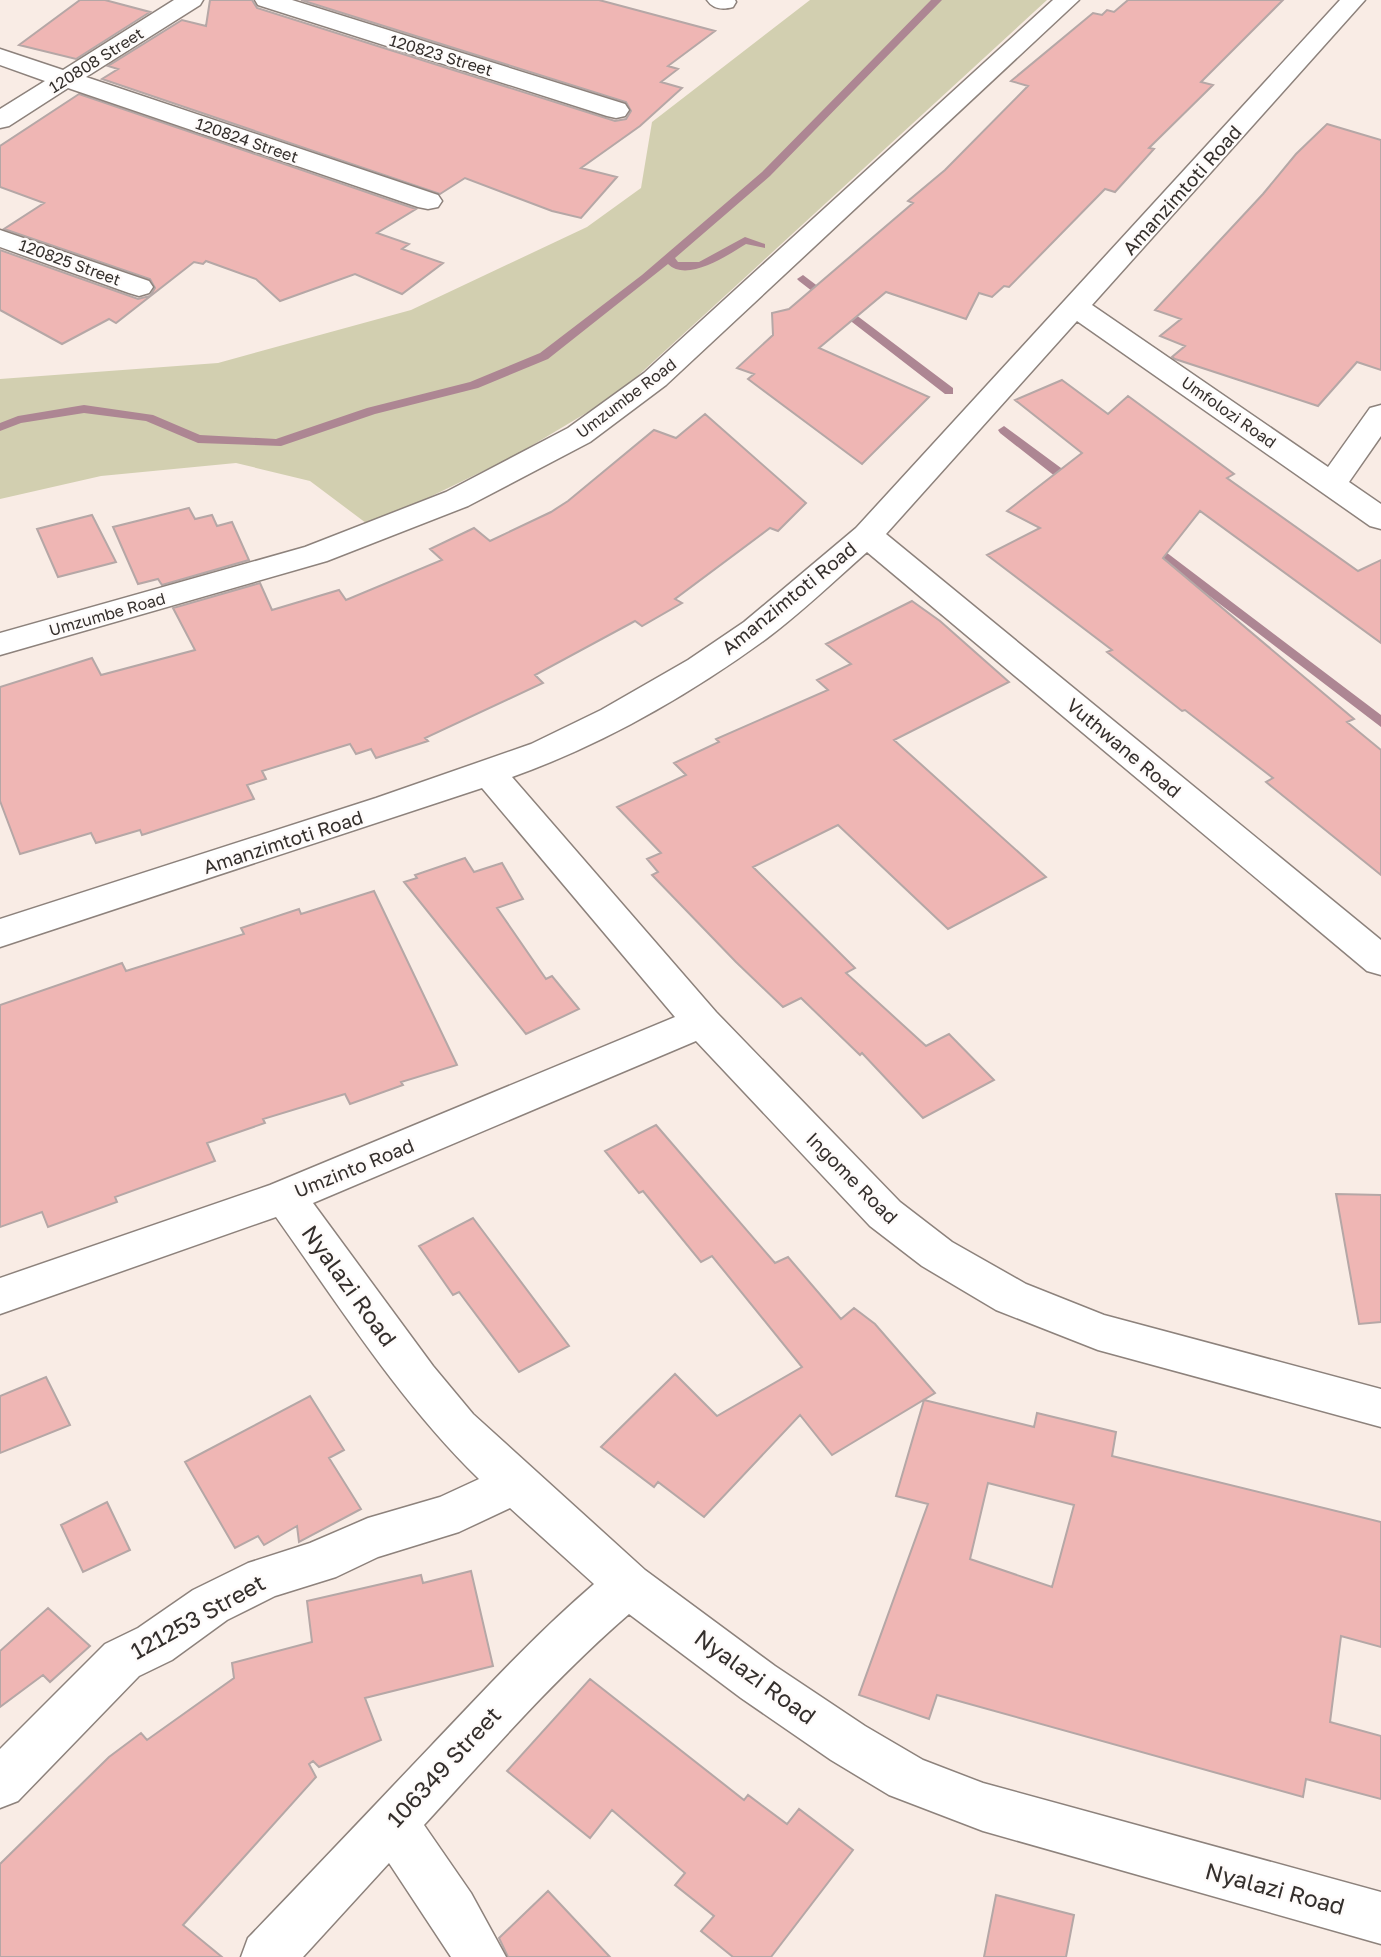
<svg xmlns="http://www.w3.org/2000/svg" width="1381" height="1957" font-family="'Golos Text',sans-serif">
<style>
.green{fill:#d2cfb0}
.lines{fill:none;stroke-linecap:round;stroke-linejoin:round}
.stream{fill:#ad8693;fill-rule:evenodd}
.building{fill:#efb6b4;stroke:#b5a7a6;stroke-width:2;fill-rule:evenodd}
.minor-casing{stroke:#8d827c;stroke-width:3}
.minor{fill:#fff;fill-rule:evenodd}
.labels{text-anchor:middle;stroke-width:5;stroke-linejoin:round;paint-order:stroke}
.far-street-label{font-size:16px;fill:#342f2c;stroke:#fefbfa}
.street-label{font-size:19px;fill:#342f2c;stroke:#fefbfa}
.near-street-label{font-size:23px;fill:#342f2c;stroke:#fefbfa}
</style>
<rect width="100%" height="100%" fill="#f9ece5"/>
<path class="green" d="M 810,0 L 1047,0 L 618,394 L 516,455 L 370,526 L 310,481 L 236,463 L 101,476 L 0,499 L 0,379 L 218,363 L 411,310 L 587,227 L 641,188 L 652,122 Z"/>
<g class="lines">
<path class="stream" d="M 931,0 L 942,0 L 770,176 L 675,258 L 678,262 L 699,262 L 745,237 L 765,244 L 765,248 L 746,244 C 728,255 687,283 668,264 L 548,359 L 478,388 L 375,414 L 281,446 L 198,443 L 146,421 L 84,413 L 21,423 L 0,431 L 0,423 L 18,416 L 84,405 L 153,415 L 200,435 L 276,439 L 367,408 L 470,382 L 540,353 L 642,275 L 762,172 Z
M 803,275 L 953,388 L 953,394 L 945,394 L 799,281 L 797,279 Z
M 1004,426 L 1080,482 L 1080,488 L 1070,488 L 1000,433 L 998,430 Z
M 1150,540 L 1381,715 L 1381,727 L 1145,547 L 1145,541 Z"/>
</g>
<path class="building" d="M 80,0 L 105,0 L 150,12 L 76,59 L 19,45 Z
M 210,0 L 252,0 L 257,8 L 615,121 L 626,119 L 631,111 L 626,102 L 301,0 L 599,0 L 715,31 L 668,66 L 678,69 L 661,82 L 682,88 L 640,126 L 581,168 L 617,177 L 581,218 L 552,211 L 465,178 L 440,194 L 102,79 L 118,69 L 108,66 L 182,20 L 206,26 Z
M 1128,0 L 1283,0 L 1201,82 L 1213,85 L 1149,148 L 1154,149 L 1115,192 L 1105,189 L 1009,287 L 1004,286 L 992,297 L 979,293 L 966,319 L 886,292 L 819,348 L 929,397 L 862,464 L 748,379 L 754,374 L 737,368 L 773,335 L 772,313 L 789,309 L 913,203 L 908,201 L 945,170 L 1028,86 L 1011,81 L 1093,13 L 1102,15 L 1107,10 L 1114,12 Z
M 79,94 L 416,209 L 377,233 L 409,244 L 402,249 L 443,263 L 402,294 L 355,274 L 280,301 L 256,279 L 206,261 L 203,264 L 194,262 L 116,323 L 109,319 L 62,344 L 0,310 L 0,250 L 138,299 L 150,296 L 155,288 L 150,279 L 4,229 L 44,203 L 0,187 L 0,146 Z
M 1327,124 L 1381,140 L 1381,370 L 1357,362 L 1318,406 L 1175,359 L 1172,357 L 1185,346 L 1160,336 L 1181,319 L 1155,310 L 1263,194 L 1296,154 Z
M 1062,380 L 1108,414 L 1128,396 L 1234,474 L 1227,478 L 1358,571 L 1381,560 L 1381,643 L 1200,511 L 1163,558 L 1354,719 L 1347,722 L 1381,750 L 1381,875 L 1266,782 L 1273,778 L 1185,710 L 1182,711 L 1107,652 L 1112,650 L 987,555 L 1040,528 L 1007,511 L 1082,453 L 1015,400 Z
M 705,414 L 806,503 L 778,531 L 770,528 L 675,599 L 682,603 L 642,626 L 635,621 L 535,675 L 543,683 L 425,738 L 428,741 L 376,758 L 371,749 L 356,754 L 350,744 L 262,771 L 266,779 L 247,785 L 254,799 L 142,835 L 140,830 L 96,843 L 91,833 L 20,854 L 0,801 L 0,687 L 92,658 L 101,675 L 195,650 L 173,608 L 260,583 L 272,610 L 339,590 L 346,600 L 442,560 L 430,549 L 474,528 L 490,541 L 551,512 L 568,501 L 654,430 L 676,438 Z
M 189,508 L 195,519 L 212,515 L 217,526 L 232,522 L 249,560 L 162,585 L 158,579 L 138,584 L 113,527 Z
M 92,515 L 116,562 L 58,577 L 37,529 Z
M 912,601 L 940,621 L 1009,682 L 894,740 L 1046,877 L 948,929 L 838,825 L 753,867 L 855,968 L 846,973 L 926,1046 L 949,1034 L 994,1080 L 923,1118 L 862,1053 L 860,1055 L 801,998 L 783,1007 L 736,962 L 652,875 L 658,872 L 647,859 L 661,853 L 617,807 L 686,775 L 674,763 L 719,742 L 716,739 L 828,690 L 817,680 L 851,664 L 826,644 Z
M 465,858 L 474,872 L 502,863 L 523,899 L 497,908 L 546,979 L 552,976 L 579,1009 L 526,1034 L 404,882 L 417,878 L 415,875 Z
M 374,891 L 457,1065 L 401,1082 L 403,1085 L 350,1104 L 345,1094 L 263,1119 L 265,1123 L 207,1143 L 215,1161 L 115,1197 L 117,1202 L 48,1227 L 42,1212 L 0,1227 L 0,1005 L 122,963 L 126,971 L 244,934 L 241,928 L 299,909 L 301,914 Z
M 656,1125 L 775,1263 L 788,1257 L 841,1319 L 854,1308 L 875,1324 L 935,1393 L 832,1455 L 800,1415 L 704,1517 L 658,1482 L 654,1487 L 601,1447 L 675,1374 L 717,1416 L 802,1367 L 712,1256 L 701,1262 L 643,1191 L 639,1193 L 605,1151 Z
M 1336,1194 L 1381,1195 L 1381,1322 L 1359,1324 Z
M 473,1218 L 569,1346 L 519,1372 L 459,1292 L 453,1295 L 419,1246 Z
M 46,1377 L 70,1425 L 0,1453 L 0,1396 Z
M 310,1396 L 344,1450 L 329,1458 L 361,1509 L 299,1542 L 297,1526 L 264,1545 L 258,1536 L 235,1548 L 185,1462 Z
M 924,1400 L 1034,1427 L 1037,1413 L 1116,1432 L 1112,1456 L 1381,1522 L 1381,1647 L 1341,1636 L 1330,1722 L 1381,1736 L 1381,1799 L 1306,1779 L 1303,1797 L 937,1695 L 929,1719 L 859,1695 L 928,1504 L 896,1496 ZM 988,1483 L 1074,1505 L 1052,1587 L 970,1559 Z
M 107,1502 L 130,1550 L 83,1572 L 61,1525 Z
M 471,1571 L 493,1666 L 365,1698 L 381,1740 L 319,1767 L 313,1761 L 309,1764 L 316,1777 L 183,1925 L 222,1957 L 0,1957 L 0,1864 L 109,1757 L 141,1733 L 147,1740 L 234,1678 L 232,1663 L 312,1642 L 307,1601 L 421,1575 L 423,1583 Z
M 48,1608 L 90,1646 L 50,1682 L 43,1675 L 0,1707 L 0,1651 Z
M 590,1679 L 744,1800 L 748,1795 L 787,1824 L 799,1809 L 853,1850 L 771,1957 L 733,1957 L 701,1931 L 714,1916 L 675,1885 L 685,1873 L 612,1810 L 590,1838 L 507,1771 Z
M 548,1891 L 610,1957 L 508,1957 L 499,1938 Z
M 996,1895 L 1074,1915 L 1066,1957 L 984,1957 Z"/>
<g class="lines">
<g class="minor-casing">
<path id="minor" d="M 174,0 L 203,0 L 200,5 L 86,77 L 438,195 L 442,201 L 438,207 L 428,209 L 418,207 L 68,88 L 9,126 L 0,128 L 0,109 L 45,81 L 0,65 L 0,49 L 63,70 Z
M 255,0 L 292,0 L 625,104 L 629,110 L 625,116 L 616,118 L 607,116 L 258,5 Z
M 707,0 L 735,0 L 736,2 L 733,7 C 722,10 713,9 707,0 Z
M 1053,0 L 1079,0 L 666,385 L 590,442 L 468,506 L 327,561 L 0,655 L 0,633 L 305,547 L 446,492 L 568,428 L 644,373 Z
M 1340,0 L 1365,0 L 1092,305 L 1328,467 L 1370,408 L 1381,405 L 1381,436 L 1349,482 L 1381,504 L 1381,529 L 1370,526 L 1077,321 L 886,534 L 1381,940 L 1381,975 L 1367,971 L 867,552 C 834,581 801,613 766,639 C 689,695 602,745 512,777 L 716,1012 L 900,1202 L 952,1242 L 1026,1284 L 1104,1315 L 1381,1389 L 1381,1427 L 1098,1350 L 996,1310 L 922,1266 L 870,1226 L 696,1041 L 313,1203 L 433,1366 L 473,1414 L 645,1570 L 775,1666 L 865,1726 L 923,1760 L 983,1783 L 1381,1892 L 1381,1944 L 983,1831 L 889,1795 L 831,1760 L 741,1698 L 629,1614 C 555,1678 490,1753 424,1825 L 471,1893 L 506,1957 L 451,1957 L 389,1863 L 303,1957 L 241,1957 L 248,1938 C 310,1874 370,1810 432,1745 C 484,1690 536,1634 594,1584 L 510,1508 L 459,1532 L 378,1557 L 336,1577 L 275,1596 L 227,1620 L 172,1660 L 139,1676 L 18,1801 L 0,1808 L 0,1749 L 105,1644 L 138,1628 L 193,1590 L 248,1563 L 310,1543 L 368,1518 L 440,1497 L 479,1479 C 400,1402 340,1307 276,1217 L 0,1314 L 0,1278 L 270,1185 L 675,1017 L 482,788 L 0,947 L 0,919 L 376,798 L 531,744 L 601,710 L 688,660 L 744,622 L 856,528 Z
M 0,230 L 149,281 L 153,287 L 149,293 L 139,296 L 129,293 L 0,247 Z"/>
</g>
<use href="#minor" class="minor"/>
</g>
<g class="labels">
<g class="far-street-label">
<text transform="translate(441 55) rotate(17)" y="6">120823 Street</text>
<text transform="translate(96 60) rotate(-32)" y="6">120808 Street</text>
<text transform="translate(247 140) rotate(19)" y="6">120824 Street</text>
<text transform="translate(70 262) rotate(20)" y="6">120825 Street</text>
<text transform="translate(626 398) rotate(-37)" y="6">Umzumbe Road</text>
<text transform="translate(1229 412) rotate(35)" y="6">Umfolozi Road</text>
<text transform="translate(107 614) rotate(-16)" y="6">Umzumbe Road</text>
</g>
<g class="street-label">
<text transform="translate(1182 190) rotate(-48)" y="7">Amanzimtoti Road</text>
<text transform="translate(789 598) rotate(-39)" y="7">Amanzimtoti Road</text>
<text transform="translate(1124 748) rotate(40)" y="7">Vuthwane Road</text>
<text transform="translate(283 842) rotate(-18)" y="7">Amanzimtoti Road</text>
<text transform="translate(354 1168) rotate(-22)" y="7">Umzinto Road</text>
<text transform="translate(852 1178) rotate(45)" y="7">Ingome Road</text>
</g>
<g class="near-street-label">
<text transform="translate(349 1286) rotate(54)" y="8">Nyalazi Road</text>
<text transform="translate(198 1617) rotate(-29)" y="8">121253 Street</text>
<text transform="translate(755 1677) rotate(36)" y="8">Nyalazi Road</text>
<text transform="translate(444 1767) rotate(-47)" y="8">106349 Street</text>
<text transform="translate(1275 1889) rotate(15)" y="8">Nyalazi Road</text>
</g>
</g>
</svg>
